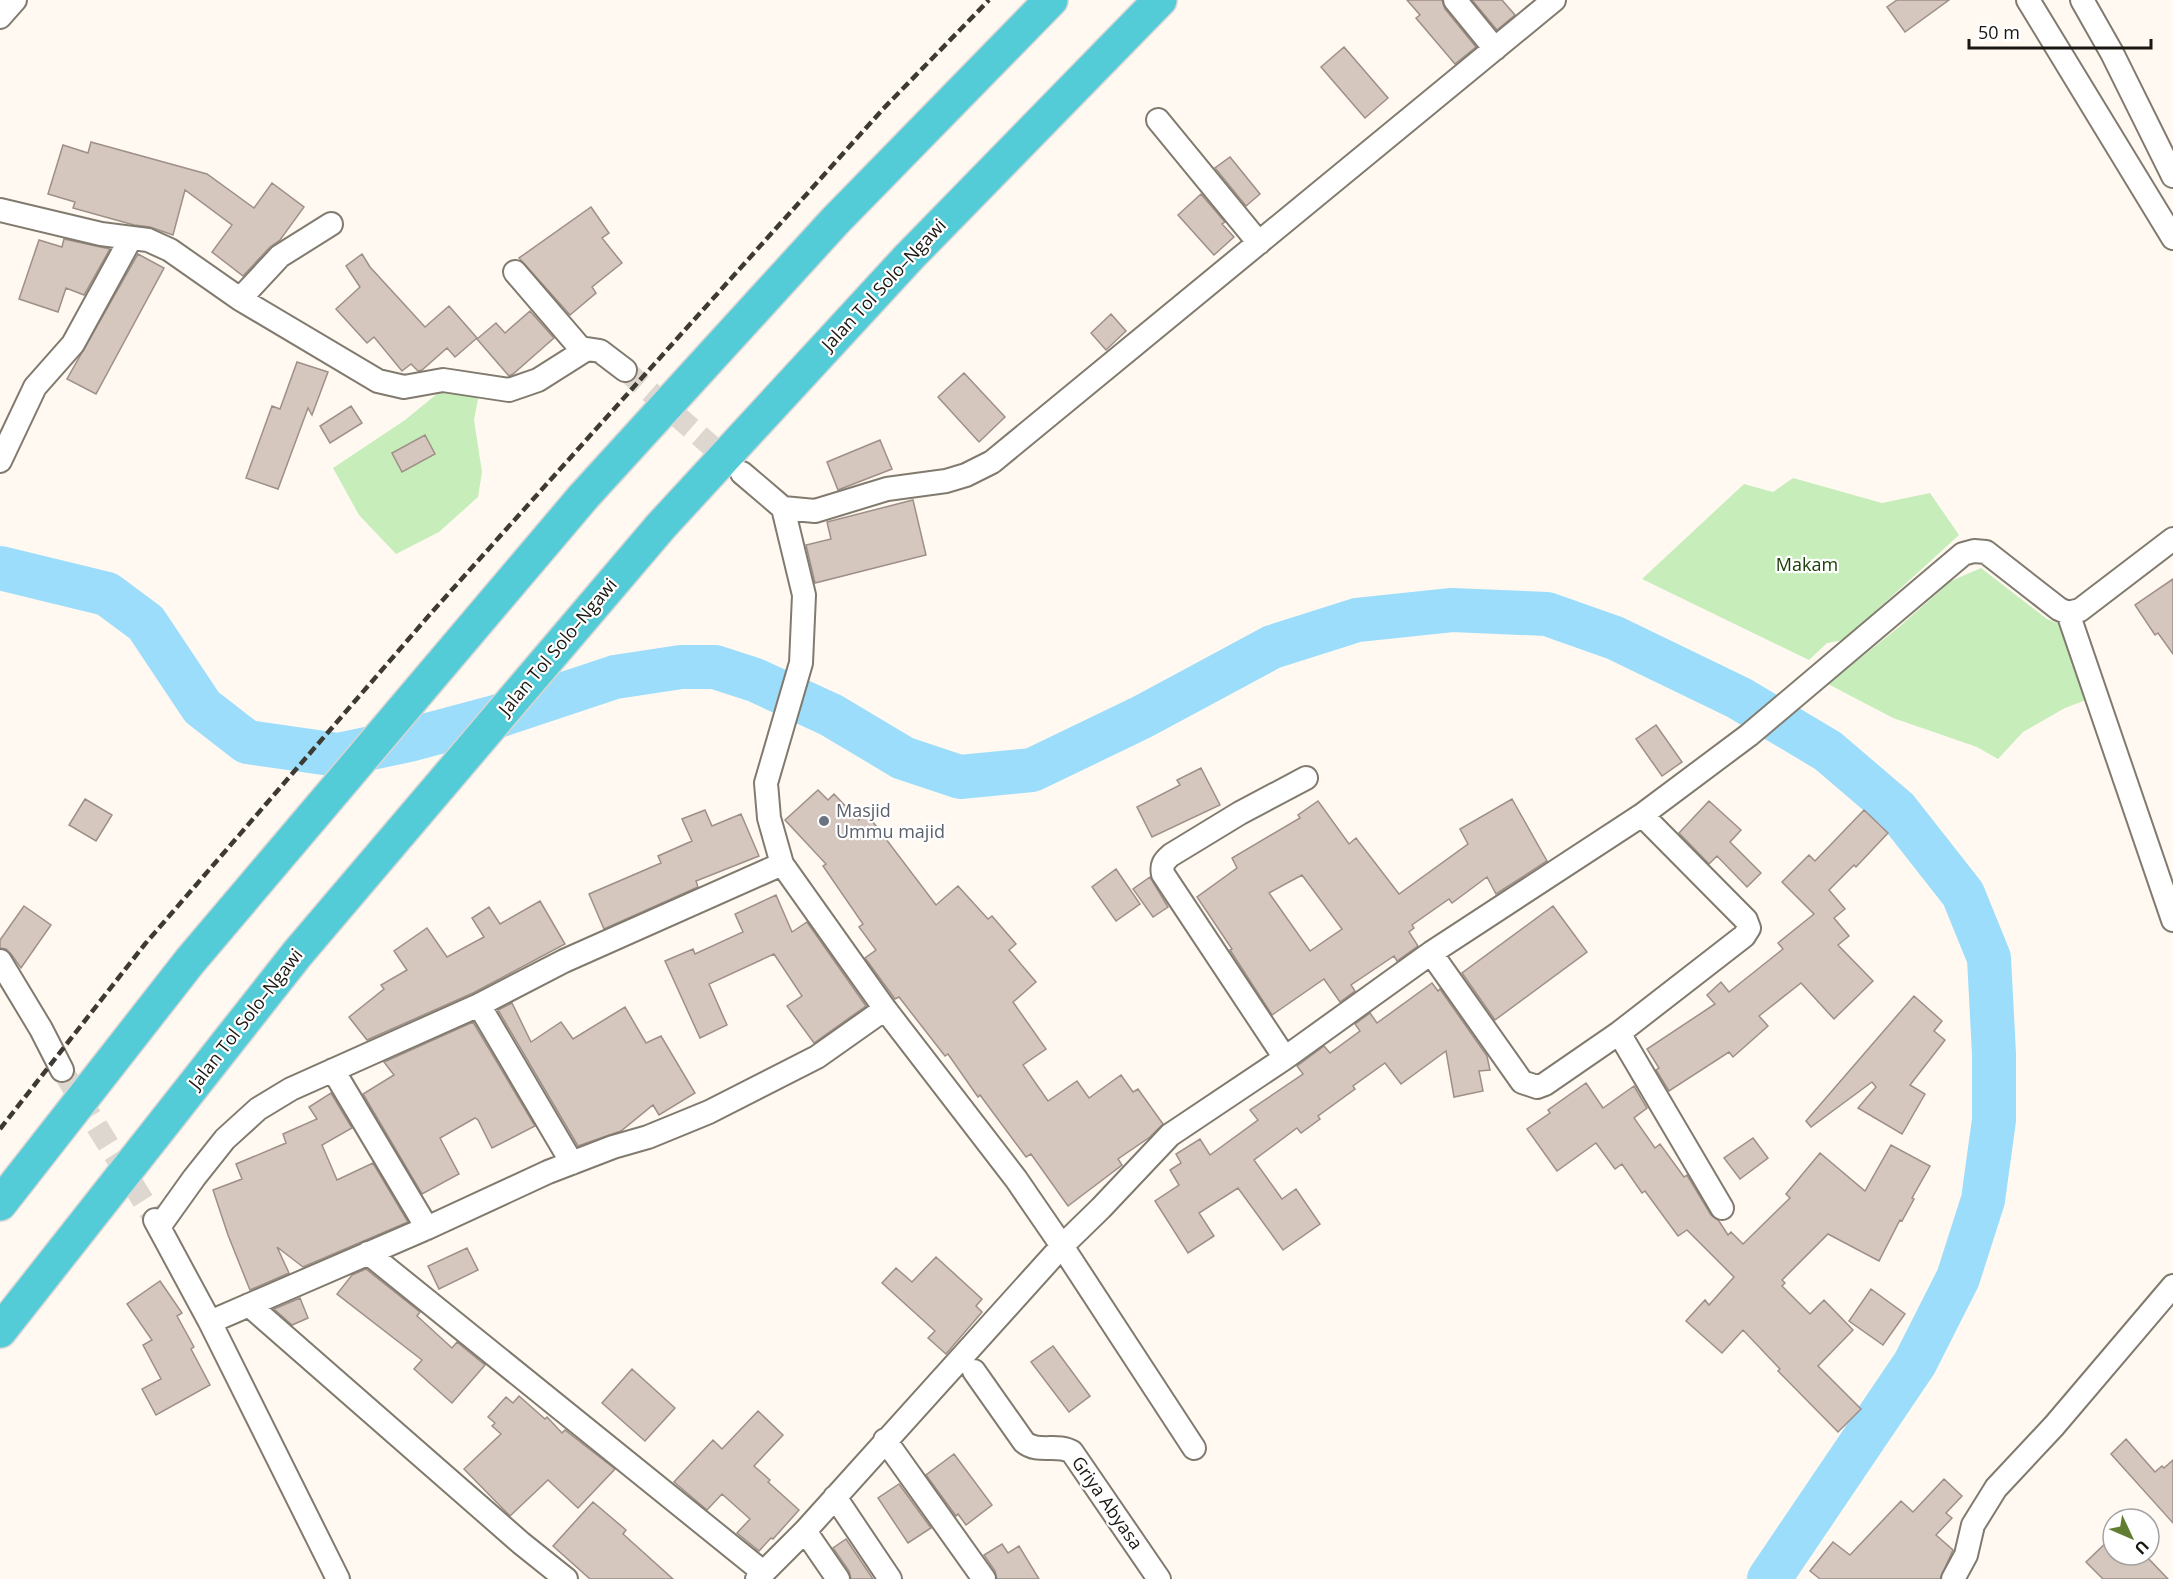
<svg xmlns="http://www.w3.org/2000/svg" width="2173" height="1579" font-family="'Open Sans',sans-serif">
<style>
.green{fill:#c7edbb}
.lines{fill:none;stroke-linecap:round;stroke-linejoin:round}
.river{stroke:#9bddfa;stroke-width:44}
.building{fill:#d5c6be;stroke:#9e8f88;stroke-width:1.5;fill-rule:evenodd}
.street-tunnel{stroke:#ddd7d0;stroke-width:22;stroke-dasharray:22 11;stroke-linecap:butt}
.street-casing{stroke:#817a6e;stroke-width:26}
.highway-casing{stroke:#d6d5d4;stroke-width:36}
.street{stroke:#fff;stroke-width:22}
.highway{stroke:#54ccd8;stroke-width:33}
.rail{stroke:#3d3a34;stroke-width:4.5;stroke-dasharray:9 4.5;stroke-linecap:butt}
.worship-dot{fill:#6b7280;stroke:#fff;stroke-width:2}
.labels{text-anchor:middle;stroke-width:4.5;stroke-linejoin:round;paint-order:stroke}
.street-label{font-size:18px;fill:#1a1712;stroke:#fff}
.park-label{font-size:18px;fill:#194107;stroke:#fff}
.worship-label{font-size:18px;fill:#5b616d;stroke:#fff;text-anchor:start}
</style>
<rect width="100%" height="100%" fill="#fff9f1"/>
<path class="green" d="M 443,389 L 479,394 L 474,420 L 482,472 L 478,497 L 439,532 L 396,554 L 359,515 L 333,468 L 405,420 Z
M 1793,478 L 1882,503 L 1930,493 L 1959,535 L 1844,640 L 1827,643 L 1809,660 L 1642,579 L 1744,484 L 1773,492 Z
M 1981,568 L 2047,619 L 2059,624 L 2086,700 L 2065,708 L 2023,732 L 1998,759 L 1977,747 L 1893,718 L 1828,684 L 1899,627 L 1951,581 Z"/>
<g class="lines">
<path class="river" d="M 0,568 L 107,594 L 146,623 L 202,707 L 247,742 L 338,755 L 409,740 L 495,717 L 615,677 L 681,667 L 715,667 L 755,680 L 831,715 L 903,758 L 960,777 L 1032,770 L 1142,717 L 1272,647 L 1357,620 L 1452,610 L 1547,614 L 1615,638 L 1739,698 L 1828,751 L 1897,810 L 1963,894 L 1989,958 L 1994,1054 L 1994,1120 L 1983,1200 L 1958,1278 L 1915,1363 L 1769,1579"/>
</g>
<path class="building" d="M 1407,0 L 1442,0 L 1445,9 L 1476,47 L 1455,64 L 1416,18 L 1420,15 Z
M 1472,0 L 1502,0 L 1515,15 L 1497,30 Z
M 1897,0 L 1949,0 L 1905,32 L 1887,7 Z
M 1344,47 L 1388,98 L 1365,118 L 1321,67 Z
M 91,142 L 207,174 L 254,208 L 272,183 L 304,207 L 280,240 L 270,247 L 243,276 L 212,252 L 232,225 L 185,190 L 173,235 L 150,227 L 134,225 L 73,208 L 75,202 L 48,194 L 63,145 L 88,153 Z
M 1230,157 L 1260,194 L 1246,206 L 1215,168 Z
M 1201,194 L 1225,222 L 1222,224 L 1234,237 L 1214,255 L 1178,215 Z
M 591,207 L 609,233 L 602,238 L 622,263 L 592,287 L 596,293 L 570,315 L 519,258 Z
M 64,239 L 110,249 L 84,295 L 66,288 L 58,312 L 19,299 L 39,240 L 62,247 Z
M 138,254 L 164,268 L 96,394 L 67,379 Z
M 362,254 L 370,267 L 425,327 L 449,306 L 477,338 L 455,357 L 447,348 L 422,370 L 418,371 L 411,364 L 402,371 L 374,337 L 367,343 L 336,309 L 360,287 L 346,266 Z
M 530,311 L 554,338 L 513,374 L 509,376 L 477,339 L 496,323 L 505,333 Z
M 1111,314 L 1126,331 L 1106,350 L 1091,333 Z
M 297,362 L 328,372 L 312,415 L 308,408 L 278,489 L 246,478 L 272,406 L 280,409 Z
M 964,373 L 1005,417 L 979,442 L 938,397 Z
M 351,406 L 362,423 L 330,443 L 320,426 Z
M 425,435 L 435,454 L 402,472 L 392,453 Z
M 880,440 L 892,469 L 838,490 L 827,462 Z
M 913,500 L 926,555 L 815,583 L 806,545 L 831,539 L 827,522 Z
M 2173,579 L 2173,654 L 2158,633 L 2155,635 L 2135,605 Z
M 1656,725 L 1682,762 L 1662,776 L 1636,739 Z
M 1201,768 L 1220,805 L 1152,837 L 1137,807 L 1180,785 L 1177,780 Z
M 818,790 L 828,800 L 834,794 L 859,820 L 867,814 L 936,905 L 958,886 L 988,919 L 992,916 L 1016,944 L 1009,950 L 1036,982 L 1013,1002 L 1046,1049 L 1023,1065 L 1048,1101 L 1077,1081 L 1089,1098 L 1121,1075 L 1133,1092 L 1138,1089 L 1163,1124 L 1150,1137 L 1118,1159 L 1122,1165 L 1068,1206 L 1031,1154 L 1026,1157 L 980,1095 L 978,1097 L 948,1054 L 945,1056 L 899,997 L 895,999 L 865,958 L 876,950 L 859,927 L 863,924 L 823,866 L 826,864 L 785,820 Z
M 85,799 L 112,815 L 96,841 L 69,825 Z
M 1512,799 L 1547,861 L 1496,894 L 1487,877 L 1452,903 L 1449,899 L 1412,925 L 1414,928 L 1409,932 L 1418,946 L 1397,961 L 1394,956 L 1351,985 L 1355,991 L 1340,1002 L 1324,979 L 1272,1015 L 1230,950 L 1232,949 L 1197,897 L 1237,868 L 1232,858 L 1300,818 L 1298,815 L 1318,801 L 1349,844 L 1356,838 L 1399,894 L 1468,844 L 1460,829 ZM 1302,875 L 1342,929 L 1310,951 L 1269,893 Z
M 1709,801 L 1741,830 L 1730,842 L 1761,873 L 1747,887 L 1717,856 L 1709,864 L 1679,833 Z
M 705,810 L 712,826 L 741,814 L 759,856 L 696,881 L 698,887 L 604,929 L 589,894 L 661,863 L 658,856 L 692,841 L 682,819 Z
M 1864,810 L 1888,833 L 1856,867 L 1854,865 L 1829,890 L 1845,909 L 1834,918 L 1849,936 L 1838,945 L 1873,981 L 1834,1019 L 1801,983 L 1759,1016 L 1768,1026 L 1733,1057 L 1729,1052 L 1669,1091 L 1656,1070 L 1659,1068 L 1647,1049 L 1715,1004 L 1707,995 L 1721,982 L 1729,992 L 1783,949 L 1778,943 L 1814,914 L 1782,882 L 1809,855 L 1815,861 Z
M 1116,869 L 1140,904 L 1116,921 L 1092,887 Z
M 1150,877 L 1168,907 L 1153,917 L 1133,889 Z
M 776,895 L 792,932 L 807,922 L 866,1006 L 814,1043 L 787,1006 L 802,996 L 774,954 L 709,984 L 727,1025 L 700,1038 L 665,961 L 693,949 L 695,954 L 743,932 L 735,914 Z
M 540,901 L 565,944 L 473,993 L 367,1040 L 349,1017 L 384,989 L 381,985 L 407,970 L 394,951 L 427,928 L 447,957 L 484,937 L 472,918 L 489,907 L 500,924 Z
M 24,906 L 51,925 L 21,968 L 11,954 L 6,949 L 0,948 L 0,940 Z
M 1553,906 L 1587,952 L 1495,1020 L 1462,973 Z
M 1432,983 L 1438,991 L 1440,989 L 1487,1056 L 1490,1070 L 1479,1071 L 1483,1091 L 1454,1097 L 1446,1051 L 1401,1084 L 1385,1063 L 1353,1086 L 1355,1089 L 1318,1116 L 1320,1119 L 1301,1133 L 1297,1128 L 1254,1160 L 1282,1199 L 1296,1189 L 1320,1224 L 1283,1250 L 1238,1188 L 1199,1213 L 1214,1236 L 1188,1253 L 1155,1201 L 1179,1185 L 1170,1170 L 1181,1163 L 1176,1154 L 1200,1139 L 1210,1155 L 1258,1120 L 1250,1110 L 1303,1074 L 1297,1066 L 1324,1046 L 1330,1053 L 1360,1031 L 1355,1024 L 1370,1013 L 1377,1023 Z
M 1914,996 L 1942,1021 L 1934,1031 L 1945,1040 L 1910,1085 L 1925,1094 L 1902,1134 L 1858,1108 L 1876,1087 L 1872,1082 L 1811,1127 L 1806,1121 Z
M 512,1003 L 531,1042 L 561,1022 L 573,1039 L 625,1007 L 646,1043 L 661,1036 L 695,1093 L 659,1115 L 653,1105 L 621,1131 L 578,1146 L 498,1010 Z
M 473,1022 L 535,1126 L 492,1148 L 478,1120 L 475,1118 L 440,1138 L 459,1174 L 422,1194 L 363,1094 L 394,1075 L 384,1062 Z
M 1586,1083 L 1603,1108 L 1634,1086 L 1647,1108 L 1634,1118 L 1655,1148 L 1660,1144 L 1684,1177 L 1687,1175 L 1711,1215 L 1719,1221 L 1728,1235 L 1731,1232 L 1743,1244 L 1790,1198 L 1786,1194 L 1820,1153 L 1865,1191 L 1891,1145 L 1930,1166 L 1912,1198 L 1914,1199 L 1902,1221 L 1900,1220 L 1879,1261 L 1828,1234 L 1782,1280 L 1785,1283 L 1782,1286 L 1810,1314 L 1824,1300 L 1853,1330 L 1818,1366 L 1861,1409 L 1838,1432 L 1778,1371 L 1780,1369 L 1743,1330 L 1722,1353 L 1686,1321 L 1705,1300 L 1709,1305 L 1734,1277 L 1687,1230 L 1678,1236 L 1645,1191 L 1642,1193 L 1622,1164 L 1615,1169 L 1596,1143 L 1557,1171 L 1527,1129 L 1550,1113 L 1548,1110 Z
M 331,1093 L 352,1128 L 322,1145 L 337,1180 L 373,1163 L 408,1222 L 303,1267 L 277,1247 L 289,1273 L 250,1290 L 228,1235 L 213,1190 L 242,1179 L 236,1164 L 286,1143 L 283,1134 L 317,1119 L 309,1107 Z
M 1753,1138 L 1768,1158 L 1740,1179 L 1724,1158 Z
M 467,1248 L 478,1270 L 439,1289 L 428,1266 Z
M 936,1257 L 982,1299 L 976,1306 L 982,1312 L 946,1354 L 928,1338 L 935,1331 L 882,1283 L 896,1268 L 912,1282 Z
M 366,1269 L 420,1312 L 417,1316 L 452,1348 L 457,1342 L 485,1365 L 452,1403 L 414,1369 L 422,1360 L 337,1294 L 352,1275 Z
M 160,1281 L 182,1313 L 177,1316 L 194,1347 L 191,1349 L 210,1385 L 156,1415 L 142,1389 L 161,1379 L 143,1345 L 152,1340 L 127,1304 Z
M 1871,1289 L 1905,1314 L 1883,1345 L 1849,1321 Z
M 300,1298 L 308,1318 L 292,1325 L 274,1309 Z
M 1053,1346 L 1090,1396 L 1069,1412 L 1031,1362 Z
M 632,1369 L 675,1408 L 645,1441 L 602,1403 Z
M 519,1396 L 545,1419 L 547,1417 L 562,1433 L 565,1430 L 615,1469 L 578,1508 L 548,1480 L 510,1516 L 464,1469 L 501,1434 L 492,1426 L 495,1423 L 488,1417 L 506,1397 L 513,1403 Z
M 758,1411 L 783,1435 L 754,1466 L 770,1480 L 768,1482 L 799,1510 L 773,1539 L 771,1538 L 759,1551 L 737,1533 L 750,1519 L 722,1494 L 707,1510 L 674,1482 L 713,1440 L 722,1449 Z
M 2126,1439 L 2155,1472 L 2162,1466 L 2164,1468 L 2173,1460 L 2173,1523 L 2111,1454 Z
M 954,1454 L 992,1505 L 966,1525 L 958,1514 L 956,1516 L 926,1475 Z
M 1944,1479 L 1962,1496 L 1946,1513 L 1952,1518 L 1936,1535 L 1953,1550 L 1940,1579 L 1820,1579 L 1810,1571 L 1833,1542 L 1850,1555 L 1901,1501 L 1913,1512 Z
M 899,1484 L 931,1528 L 908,1543 L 878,1498 Z
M 593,1502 L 626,1530 L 623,1534 L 673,1579 L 590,1579 L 553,1546 Z
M 2113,1536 L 2113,1555 L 2145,1555 L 2168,1579 L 2103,1579 L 2086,1562 Z
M 846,1539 L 873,1579 L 851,1579 L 849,1571 L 833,1548 Z
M 1002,1544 L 1008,1553 L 1019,1546 L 1039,1579 L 997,1579 L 995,1571 L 984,1555 Z"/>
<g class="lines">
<path class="street-tunnel" d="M 625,370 L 734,466
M 62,1070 L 155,1220"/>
<g class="street-casing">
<path id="street" d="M 1455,0 L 1495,49
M 2028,0 L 2173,238
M 2082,0 L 2112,53 L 2173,176
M 0,17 L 15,0
M 1158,120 L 1259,243
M 0,210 L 101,234 L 148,240 L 170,250 L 240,299 L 378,381 L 404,387 L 443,380 L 509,390 L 538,380 L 587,349 L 600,351 L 625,370
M 515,272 L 582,350
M 240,299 L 280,256 L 331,224
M 0,461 L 35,387 L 73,344 L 131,238
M 742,473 L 783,508 L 815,511 L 887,489 L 946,481 L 966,475 L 992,462 L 1554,0
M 783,508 L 804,595 L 801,663 L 766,783 L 769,818 L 782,864 L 885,1009 L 1016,1179 L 1062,1246 L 1194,1448
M 2068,613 L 2173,920
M 1431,953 L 1522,1082 L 1537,1087 L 1545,1084 L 1619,1033 L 1744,936 L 1749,928 L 1746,920 L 1642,815
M 0,961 L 41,1029 L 62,1070
M 479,1005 L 572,1163
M 1619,1033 L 1722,1208
M 1285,1058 L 1163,874 C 1161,865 1164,861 1171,855 L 1240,813 L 1306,778
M 333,1070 L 427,1228
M 155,1220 L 210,1322 L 338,1579
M 159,1227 L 194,1178 L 225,1139 L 258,1109 L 291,1089 L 479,1005 L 564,961 L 782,864
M 368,1253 L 763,1572
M 249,1305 L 521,1543 L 566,1579
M 210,1322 L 427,1228 L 548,1172 L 613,1147 L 648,1137 L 709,1112 L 817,1057 L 885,1009
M 974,1371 L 1024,1442 C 1038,1454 1057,1443 1072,1452 L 1159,1579
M 885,1440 L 984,1579
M 835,1497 L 890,1579
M 805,1531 L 838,1579
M 757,1579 L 805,1531 L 1062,1246 L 1101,1208 L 1170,1135 L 1285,1058 L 1431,953 L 1642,815 L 1749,735 L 1963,554 L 1974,551 L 1986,552 L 2059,609 L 2068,613 L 2080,610 L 2173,539
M 1953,1579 L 1966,1555 L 1973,1525 L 1996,1488 L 2054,1426 L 2173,1286"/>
</g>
<g class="highway-casing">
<path id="highway" d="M 0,1204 L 190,961 L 584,496 L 835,221 L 1051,0
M 0,1331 L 297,954 L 661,526 L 909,257 L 1160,0"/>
</g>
<use href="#street" class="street"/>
<use href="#highway" class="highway"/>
<path class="rail" d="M 0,1129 L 145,944 L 432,612 L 883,109 L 989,0"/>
</g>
<circle class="worship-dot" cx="824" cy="821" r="6"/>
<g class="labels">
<g class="street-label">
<text transform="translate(884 285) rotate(-47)" y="6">Jalan Tol Solo–Ngawi</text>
<text transform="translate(558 647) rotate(-50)" y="6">Jalan Tol Solo–Ngawi</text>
<text transform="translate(246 1019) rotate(-52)" y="6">Jalan Tol Solo–Ngawi</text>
<text transform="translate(1107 1503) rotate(55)" y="6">Griya Abyasa</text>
</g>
<g class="park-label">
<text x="1807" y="571">Makam</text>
</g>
<g class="worship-label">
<text x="836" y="817">Masjid<tspan x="836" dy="21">Ummu majid</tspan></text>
</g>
</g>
<g transform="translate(2131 1537) rotate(134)"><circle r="28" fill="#ffffff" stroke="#a3a2a0" stroke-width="1.5"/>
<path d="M0-4.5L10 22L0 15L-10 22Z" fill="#617d32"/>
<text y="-9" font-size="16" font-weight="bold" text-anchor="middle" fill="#1a1712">U</text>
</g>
<path d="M1969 39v9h182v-9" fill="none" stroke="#1a1712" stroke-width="3"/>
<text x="1978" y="39" font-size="18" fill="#1a1712" stroke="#ffffff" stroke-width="4.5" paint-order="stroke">50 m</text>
</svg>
